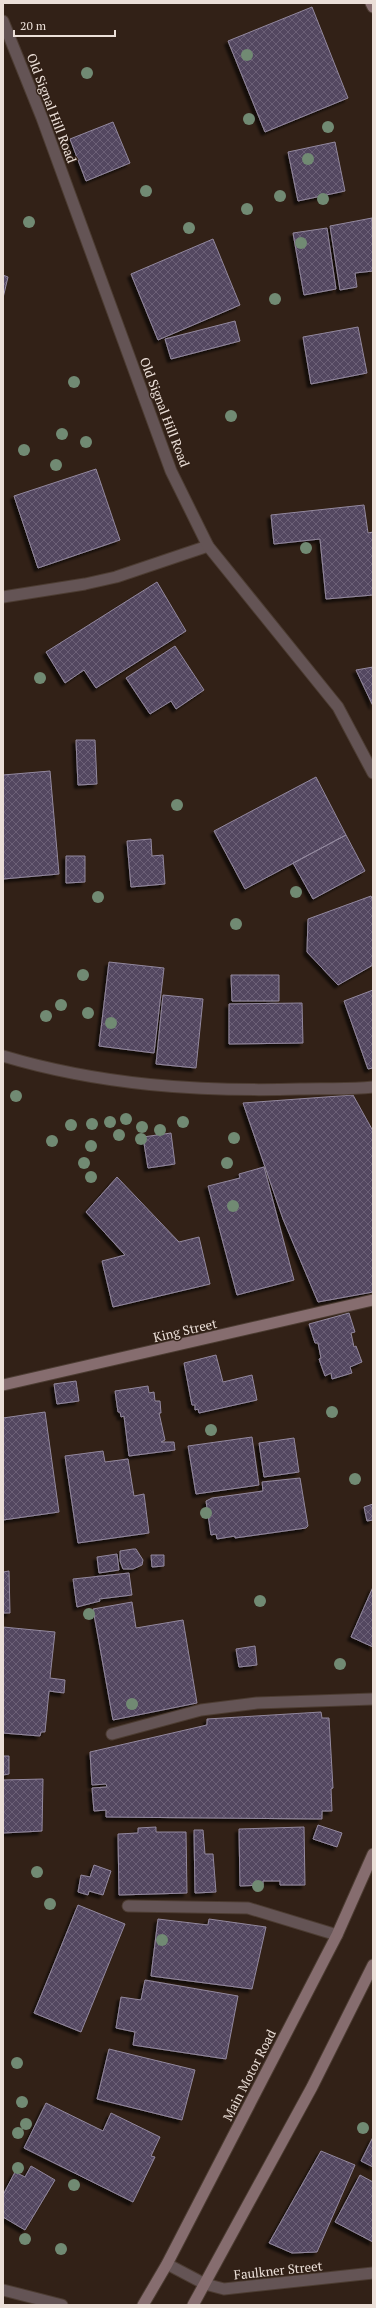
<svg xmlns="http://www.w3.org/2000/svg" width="376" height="2308" font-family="'PT Serif',serif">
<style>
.building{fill:url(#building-cross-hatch);stroke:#93899e;filter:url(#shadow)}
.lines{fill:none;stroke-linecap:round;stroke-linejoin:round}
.service-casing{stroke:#4c3c32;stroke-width:13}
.minor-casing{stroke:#4c3c32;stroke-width:13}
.secondary-casing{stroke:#4c3c32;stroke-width:13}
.service{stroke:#645455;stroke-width:11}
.minor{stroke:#645455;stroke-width:11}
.secondary{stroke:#866d6f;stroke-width:11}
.tree{fill:#718a73}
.labels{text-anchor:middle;stroke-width:3;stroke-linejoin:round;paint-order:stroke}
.street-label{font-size:13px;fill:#ebdfd8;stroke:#322117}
</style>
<defs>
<pattern id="building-cross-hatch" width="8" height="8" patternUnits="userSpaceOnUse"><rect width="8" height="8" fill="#534661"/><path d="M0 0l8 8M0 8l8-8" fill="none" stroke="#6c6077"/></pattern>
<filter id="shadow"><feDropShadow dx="-3.5" dy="3.5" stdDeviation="1" flood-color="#0009"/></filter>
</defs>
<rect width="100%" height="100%" fill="#322117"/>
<path class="building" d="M 312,7 L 348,98 L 265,132 L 228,41 Z
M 113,122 L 130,163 L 86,181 L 70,139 Z
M 335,142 L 345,191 L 298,201 L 288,152 Z
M 372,218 L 373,271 L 355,273 L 357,287 L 340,290 L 330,226 Z
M 327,228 L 336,289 L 304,295 L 293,233 Z
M 213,239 L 240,305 L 158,340 L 131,274 Z
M 3,275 L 8,277 L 3,298 Z
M 235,321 L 240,341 L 171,359 L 165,339 Z
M 358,327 L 367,373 L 311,384 L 303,337 Z
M 96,469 L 120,540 L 38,568 L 14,496 Z
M 364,505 L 368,533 L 373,532 L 373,595 L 326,599 L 320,539 L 274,544 L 271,515 Z
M 157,582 L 186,631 L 96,688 L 84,670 L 65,683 L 46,652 Z
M 175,646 L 204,690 L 176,709 L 171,701 L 150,714 L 126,678 Z
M 373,667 L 373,706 L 356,670 Z
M 76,740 L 95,740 L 97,784 L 78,785 Z
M 50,771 L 59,874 L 3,879 L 3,775 Z
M 316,777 L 346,835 L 245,889 L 214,831 Z
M 346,835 L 365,871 L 313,899 L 293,863 Z
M 151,839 L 152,856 L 163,855 L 165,884 L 131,887 L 127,841 Z
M 66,856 L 85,856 L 85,882 L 66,883 Z
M 371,896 L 373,901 L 373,965 L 338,985 L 307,952 L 308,919 Z
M 109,962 L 164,968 L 154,1053 L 99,1046 Z
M 231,975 L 279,975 L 279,1001 L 232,1001 Z
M 373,990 L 373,1068 L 368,1069 L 344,1001 Z
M 163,995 L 203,999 L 196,1068 L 156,1064 Z
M 302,1003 L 303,1043 L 229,1044 L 229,1004 Z
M 353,1095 L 373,1131 L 373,1292 L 318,1302 L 283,1219 L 243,1103 Z
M 171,1133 L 175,1164 L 148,1168 L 143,1137 Z
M 264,1167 L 294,1280 L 237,1295 L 208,1186 L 240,1178 L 239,1174 Z
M 117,1177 L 179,1242 L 199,1237 L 210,1284 L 113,1307 L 102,1261 L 125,1255 L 86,1212 Z
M 349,1313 L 355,1332 L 351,1333 L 354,1347 L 356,1346 L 362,1362 L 350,1367 L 352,1373 L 332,1379 L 331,1373 L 325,1376 L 319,1359 L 321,1358 L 318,1343 L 315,1343 L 309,1324 Z
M 216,1355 L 223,1382 L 252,1375 L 257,1400 L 199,1413 L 198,1409 L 195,1410 L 195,1405 L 192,1405 L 184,1363 Z
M 76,1381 L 79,1401 L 57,1404 L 54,1384 Z
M 148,1386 L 149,1393 L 154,1392 L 155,1401 L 160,1401 L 161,1413 L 159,1413 L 165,1440 L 161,1442 L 174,1442 L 175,1450 L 129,1456 L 124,1416 L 121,1417 L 120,1412 L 118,1412 L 115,1391 Z
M 45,1412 L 59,1512 L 3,1520 L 3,1418 Z
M 252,1437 L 259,1485 L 196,1494 L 188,1446 Z
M 294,1438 L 299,1472 L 264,1477 L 259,1443 Z
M 103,1451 L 105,1462 L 128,1459 L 134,1496 L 144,1494 L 149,1533 L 78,1543 L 65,1456 Z
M 300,1478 L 308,1526 L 306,1528 L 235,1538 L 235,1536 L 217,1539 L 216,1534 L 211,1535 L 206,1501 L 212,1498 L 263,1491 L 262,1482 Z
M 373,1504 L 373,1520 L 367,1521 L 364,1507 Z
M 133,1549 L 136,1549 L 143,1560 L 142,1565 L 133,1569 L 123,1569 L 120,1561 L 120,1551 Z
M 117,1554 L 119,1570 L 99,1573 L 97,1557 Z
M 151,1555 L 164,1555 L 164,1566 L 152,1567 Z
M 9,1571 L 10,1613 L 3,1613 L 3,1572 Z
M 129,1573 L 132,1595 L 99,1599 L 100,1601 L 77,1607 L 73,1579 Z
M 373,1587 L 373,1647 L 351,1637 Z
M 132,1602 L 136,1628 L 183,1620 L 197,1703 L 113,1720 L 93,1609 Z
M 3,1627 L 55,1632 L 50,1678 L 65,1680 L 64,1693 L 49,1691 L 45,1732 L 41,1732 L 40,1736 L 3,1733 Z
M 255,1646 L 257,1665 L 239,1667 L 236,1649 Z
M 321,1712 L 322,1718 L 329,1718 L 333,1788 L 331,1789 L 332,1811 L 322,1811 L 322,1819 L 106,1817 L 106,1810 L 94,1811 L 92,1788 L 107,1787 L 106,1784 L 92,1785 L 90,1752 L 207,1725 L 207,1719 Z
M 3,1756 L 9,1756 L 9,1774 L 3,1775 Z
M 43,1779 L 42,1831 L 3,1833 L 3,1780 Z
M 318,1825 L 342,1833 L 337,1847 L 313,1839 Z
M 156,1827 L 156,1832 L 186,1832 L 187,1893 L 119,1895 L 118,1834 L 138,1833 L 138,1828 Z
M 304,1827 L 305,1885 L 280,1885 L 280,1881 L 263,1881 L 263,1885 L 240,1886 L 239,1829 Z
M 194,1830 L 203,1830 L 205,1854 L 213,1854 L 216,1892 L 195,1893 Z
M 94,1865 L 111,1871 L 103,1895 L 89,1891 L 88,1895 L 78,1892 L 81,1875 L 90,1877 Z
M 78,1905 L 125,1924 L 81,2032 L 34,2013 Z
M 158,1919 L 208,1925 L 209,1919 L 266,1927 L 252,1989 L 151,1976 Z
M 145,1980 L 238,1996 L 226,2059 L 133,2045 L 135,2032 L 116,2028 L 121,1997 L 141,2000 Z
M 109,2049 L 195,2070 L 182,2120 L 97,2099 Z
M 46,2103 L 103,2131 L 111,2113 L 160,2137 L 151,2156 L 155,2157 L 133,2202 L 24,2148 Z
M 373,2137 L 373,2167 L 361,2161 Z
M 321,2151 L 355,2165 L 317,2252 L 292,2253 L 269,2243 Z
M 31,2166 L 55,2180 L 25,2230 L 3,2217 L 3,2195 L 15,2172 L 25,2177 Z
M 360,2175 L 373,2182 L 373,2242 L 335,2222 Z"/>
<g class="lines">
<g class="service-casing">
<path id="service" d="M 3,597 L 85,584 L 116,577 L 208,546
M 112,1734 L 201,1710 L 257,1703 L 373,1699
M 128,1906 L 248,1908 L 337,1935
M 3,2290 L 62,2305"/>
</g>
<g class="minor-casing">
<path id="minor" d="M 3,21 L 42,118 L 171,471 L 208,546 L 338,707 L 373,773
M 3,1056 C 100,1085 199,1092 300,1089 C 324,1088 349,1090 373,1087
M 167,2264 L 205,2284 L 224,2289 L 373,2273"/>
</g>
<g class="secondary-casing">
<path id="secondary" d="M 371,3 L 373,7
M 3,1385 L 373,1300
M 143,2305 L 167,2264 L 337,1935 L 373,1854
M 193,2305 L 312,2087 L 373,1965"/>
</g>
<use href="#service" class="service"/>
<use href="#minor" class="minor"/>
<use href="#secondary" class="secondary"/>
</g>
<g class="tree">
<circle cx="247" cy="55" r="6"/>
<circle cx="87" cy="73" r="6"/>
<circle cx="249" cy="119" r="6"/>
<circle cx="328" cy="127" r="6"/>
<circle cx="308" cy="159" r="6"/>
<circle cx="146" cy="191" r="6"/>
<circle cx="280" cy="196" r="6"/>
<circle cx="323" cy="199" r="6"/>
<circle cx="247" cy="209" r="6"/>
<circle cx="29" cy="222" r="6"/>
<circle cx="189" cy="228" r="6"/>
<circle cx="301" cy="243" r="6"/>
<circle cx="275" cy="299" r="6"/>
<circle cx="74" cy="382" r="6"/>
<circle cx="231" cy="416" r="6"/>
<circle cx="62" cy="434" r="6"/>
<circle cx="86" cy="442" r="6"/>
<circle cx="24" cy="450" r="6"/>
<circle cx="56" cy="465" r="6"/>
<circle cx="306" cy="548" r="6"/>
<circle cx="40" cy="678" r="6"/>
<circle cx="177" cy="805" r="6"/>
<circle cx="296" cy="892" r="6"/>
<circle cx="98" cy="897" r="6"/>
<circle cx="236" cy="924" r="6"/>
<circle cx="83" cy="975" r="6"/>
<circle cx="61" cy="1005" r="6"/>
<circle cx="88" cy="1013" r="6"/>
<circle cx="46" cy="1016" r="6"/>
<circle cx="111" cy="1023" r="6"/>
<circle cx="16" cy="1096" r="6"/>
<circle cx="126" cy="1119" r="6"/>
<circle cx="110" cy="1122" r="6"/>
<circle cx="183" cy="1122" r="6"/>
<circle cx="92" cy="1124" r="6"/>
<circle cx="71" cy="1125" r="6"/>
<circle cx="142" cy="1127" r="6"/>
<circle cx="160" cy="1130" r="6"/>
<circle cx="119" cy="1135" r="6"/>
<circle cx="234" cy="1138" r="6"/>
<circle cx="141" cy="1139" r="6"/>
<circle cx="52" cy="1141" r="6"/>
<circle cx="91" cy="1146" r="6"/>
<circle cx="84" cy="1163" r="6"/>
<circle cx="227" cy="1163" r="6"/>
<circle cx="91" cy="1177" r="6"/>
<circle cx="233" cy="1206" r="6"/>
<circle cx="332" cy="1412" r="6"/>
<circle cx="211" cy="1430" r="6"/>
<circle cx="355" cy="1479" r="6"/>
<circle cx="206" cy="1513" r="6"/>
<circle cx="260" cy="1601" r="6"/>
<circle cx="89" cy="1614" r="6"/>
<circle cx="340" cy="1664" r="6"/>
<circle cx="132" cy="1704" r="6"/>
<circle cx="37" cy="1872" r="6"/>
<circle cx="258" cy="1886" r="6"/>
<circle cx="50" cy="1904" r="6"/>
<circle cx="162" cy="1940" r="6"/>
<circle cx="17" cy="2063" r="6"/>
<circle cx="22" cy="2102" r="6"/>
<circle cx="26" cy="2124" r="6"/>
<circle cx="363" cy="2128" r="6"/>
<circle cx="18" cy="2133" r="6"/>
<circle cx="18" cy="2168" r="6"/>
<circle cx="74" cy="2185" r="6"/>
<circle cx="25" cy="2239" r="6"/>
<circle cx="61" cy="2249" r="6"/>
</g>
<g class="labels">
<g class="street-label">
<text transform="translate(52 108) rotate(69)" y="5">Old Signal Hill Road</text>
<text transform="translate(165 412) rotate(69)" y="5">Old Signal Hill Road</text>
<text transform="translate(185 1330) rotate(-13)" y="5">King Street</text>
<text transform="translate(249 2075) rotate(-63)" y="5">Main Motor Road</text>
<text transform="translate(278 2270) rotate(-6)" y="5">Faulkner Street</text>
</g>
</g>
<rect width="376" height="2308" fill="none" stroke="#ebdfd8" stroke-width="8"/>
<path d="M14 30v6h101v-6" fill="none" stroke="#ebdfd8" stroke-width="2"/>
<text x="20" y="30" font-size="12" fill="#ebdfd8" stroke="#322117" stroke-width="3" paint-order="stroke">20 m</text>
</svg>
